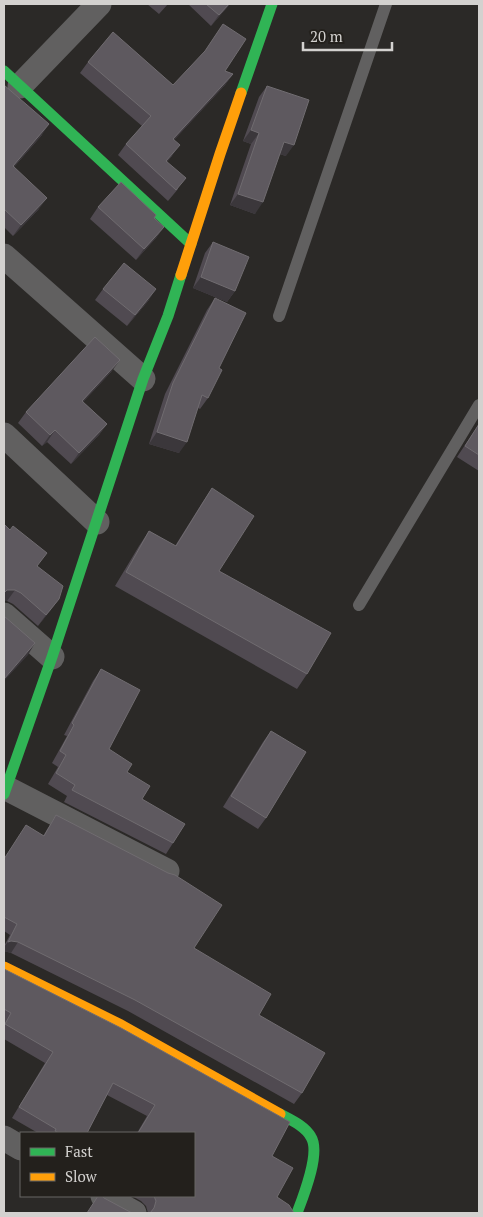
<svg xmlns="http://www.w3.org/2000/svg" width="483" height="1217" font-family="'PT Serif',serif">
<style>
.lines{fill:none;stroke-linecap:round;stroke-linejoin:round}
.lane{stroke:#616060;stroke-width:12}
.street{stroke:#616060;stroke-width:25}
.fast{stroke:#30b455;stroke-width:11}
.slow{stroke:#ff9f0a;stroke-width:11}
.wall{fill:#504a51}
.shaded-wall{fill:#3b373b}
.building{fill:#5e595f;stroke:#706c70}
</style>
<rect width="100%" height="100%" fill="#2b2927"/>
<g class="lines">
<path class="lane" d="M 279,316 L 386,4
M 359,605 L 479,405"/>
<path class="street" d="M 20,86 L 99,4
M 4,256 L 143,379
M 4,435 L 97,522
M 4,615 L 52,657
M 6,788 L 167,871
M 4,1138 L 21,1148
M 103,1196 L 134,1213"/>
<path class="fast" d="M 4,71 L 191,244
M 241,93 L 272,4
M 4,794 L 52,657 L 143,379 L 168,316 L 181,275
M 280,1114 C 291,1120 305,1126 311,1137 C 321,1153 303,1197 297,1213"/>
<path class="slow" d="M 181,275 L 220,154 L 241,93
M 4,967 L 121,1025 L 280,1114"/>
</g>
<path class="wall" d="M 147,4 L 168,4 L 159,14 Z
M 188,4 L 230,4 L 211,26 Z
M 88,62 L 173,85 L 225,71 L 233,74 L 225,85 L 174,140 L 172,156 L 167,162 L 178,189 L 168,201 L 118,155 L 126,144 L 142,126 L 80,73 Z
M 4,85 L 42,135 L 14,167 L 39,209 L 13,236 L 4,227 Z
M 267,86 L 286,156 L 279,154 L 255,214 L 230,205 L 251,144 L 243,141 L 259,97 Z
M 98,207 L 154,218 L 164,227 L 156,238 L 136,260 L 90,219 Z
M 213,242 L 235,291 L 227,302 L 193,288 L 205,253 Z
M 103,289 L 149,300 L 127,326 L 95,300 Z
M 215,298 L 208,398 L 200,409 L 198,408 L 179,453 L 149,444 L 165,394 L 207,310 Z
M 112,371 L 83,402 L 107,424 L 99,435 L 71,464 L 47,442 L 42,446 L 18,423 L 26,412 Z
M 479,424 L 479,471 L 457,457 Z
M 212,488 L 219,571 L 307,674 L 297,689 L 115,586 L 139,546 L 149,531 L 175,546 L 202,503 Z
M 4,524 L 37,567 L 59,599 L 38,626 L 13,604 L 7,601 L 4,601 Z
M 101,669 L 109,749 L 127,772 L 142,799 L 173,843 L 166,854 L 64,802 L 67,796 L 48,784 L 58,767 L 52,763 L 67,736 L 64,735 L 93,681 Z
M 271,731 L 266,818 L 258,829 L 223,807 L 263,742 Z
M 56,815 L 194,948 L 259,1015 L 302,1093 L 294,1104 L 128,1011 L 11,953 L 4,951 L 4,946 L 10,935 L 4,931 L 4,859 L 43,836 Z
M 4,969 L 272,1156 L 277,1197 L 294,1213 L 148,1213 L 146,1206 L 141,1201 L 132,1196 L 194,1196 L 194,1133 L 137,1133 L 147,1116 L 107,1095 L 87,1133 L 38,1133 L 12,1118 L 45,1063 L 4,1039 Z"/>
<path class="shaded-wall" d="M 229,4 L 230,4 L 211,26 L 219,15 Z
M 233,74 L 225,85 L 165,150 L 173,139 Z
M 49,124 L 42,135 L 5,177 L 13,166 Z
M 251,130 L 259,133 L 251,144 L 243,141 Z
M 284,142 L 294,145 L 286,156 L 276,153 Z
M 180,145 L 172,156 L 158,172 L 166,161 Z
M 238,194 L 263,202 L 255,214 L 230,205 Z
M 47,198 L 39,209 L 13,236 L 21,225 Z
M 164,227 L 156,238 L 136,260 L 144,249 Z
M 201,277 L 235,291 L 227,302 L 193,288 Z
M 156,289 L 149,300 L 127,326 L 135,315 Z
M 120,360 L 112,371 L 74,412 L 82,401 Z
M 107,424 L 99,435 L 71,464 L 79,453 Z
M 55,430 L 47,442 L 42,446 L 50,435 Z
M 157,432 L 187,442 L 179,453 L 149,444 Z
M 7,590 L 15,590 L 7,601 L 4,601 L 4,593 Z
M 59,599 L 51,610 L 38,626 L 46,615 Z
M 35,643 L 28,655 L 4,681 L 4,679 Z
M 11,941 L 18,942 L 11,953 L 4,951 L 4,947 L 8,942 Z"/>
<path class="building" d="M 206,4 L 229,4 L 219,15 Z
M 223,24 L 246,39 L 225,71 L 233,74 L 173,139 L 180,145 L 166,161 L 186,178 L 176,190 L 126,144 L 151,116 L 88,62 L 113,32 L 173,85 L 205,51 Z
M 4,85 L 49,124 L 13,166 L 47,198 L 21,225 L 4,209 Z
M 267,86 L 309,100 L 294,145 L 284,142 L 263,202 L 238,194 L 259,133 L 251,130 Z
M 121,182 L 156,215 L 154,218 L 164,227 L 144,249 L 98,207 Z
M 213,242 L 249,257 L 235,291 L 201,277 Z
M 124,263 L 156,289 L 135,315 L 103,289 Z
M 215,298 L 246,313 L 219,368 L 222,370 L 208,398 L 202,395 L 187,442 L 157,432 L 173,383 Z
M 95,337 L 120,360 L 82,401 L 107,424 L 79,453 L 55,430 L 50,435 L 26,412 Z
M 479,424 L 479,455 L 465,446 Z
M 212,488 L 254,516 L 219,571 L 331,633 L 307,674 L 126,572 L 149,531 L 176,546 Z
M 4,524 L 10,530 L 13,526 L 47,553 L 37,566 L 63,586 L 59,599 L 46,615 L 21,593 L 15,590 L 7,590 L 4,593 Z
M 4,616 L 35,643 L 4,679 Z
M 101,669 L 140,690 L 109,749 L 132,764 L 127,772 L 150,786 L 142,799 L 185,824 L 173,843 L 72,790 L 75,785 L 56,773 L 66,755 L 60,751 L 74,725 L 72,723 Z
M 271,731 L 306,752 L 266,818 L 231,796 Z
M 56,815 L 168,873 L 175,875 L 222,905 L 194,948 L 271,994 L 259,1015 L 325,1053 L 302,1093 L 135,1000 L 18,942 L 11,941 L 8,942 L 17,924 L 4,917 L 4,859 L 26,825 L 44,836 Z
M 4,969 L 121,1028 L 290,1122 L 272,1156 L 293,1168 L 277,1197 L 289,1205 L 294,1213 L 150,1213 L 154,1208 L 156,1201 L 154,1196 L 194,1196 L 194,1133 L 138,1133 L 155,1105 L 113,1083 L 87,1133 L 59,1133 L 55,1131 L 56,1129 L 19,1107 L 53,1052 L 5,1024 L 11,1013 L 4,1009 Z
M 98,1196 L 102,1196 L 104,1198 L 132,1213 L 87,1213 Z"/>
<rect width="483" height="1217" fill="none" stroke="#d3d1cf" stroke-width="10"/>
<rect x="20" y="1132" width="175" height="65" fill="#23201c" stroke="#696764"/>
<rect x="30" y="1148" width="25" height="8" fill="#30b455" stroke="#696764"/>
<text x="65" y="1157" font-size="15" fill="#d3d1cf">Fast</text>
<rect x="30" y="1173" width="25" height="8" fill="#ff9f0a" stroke="#696764"/>
<text x="65" y="1182" font-size="15" fill="#d3d1cf">Slow</text>
<path d="M303 42v8h89v-8" fill="none" stroke="#d3d1cf" stroke-width="2.5"/>
<text x="310" y="42" font-size="15" fill="#d3d1cf" stroke="#23201c" stroke-width="4" paint-order="stroke">20 m</text>
</svg>
